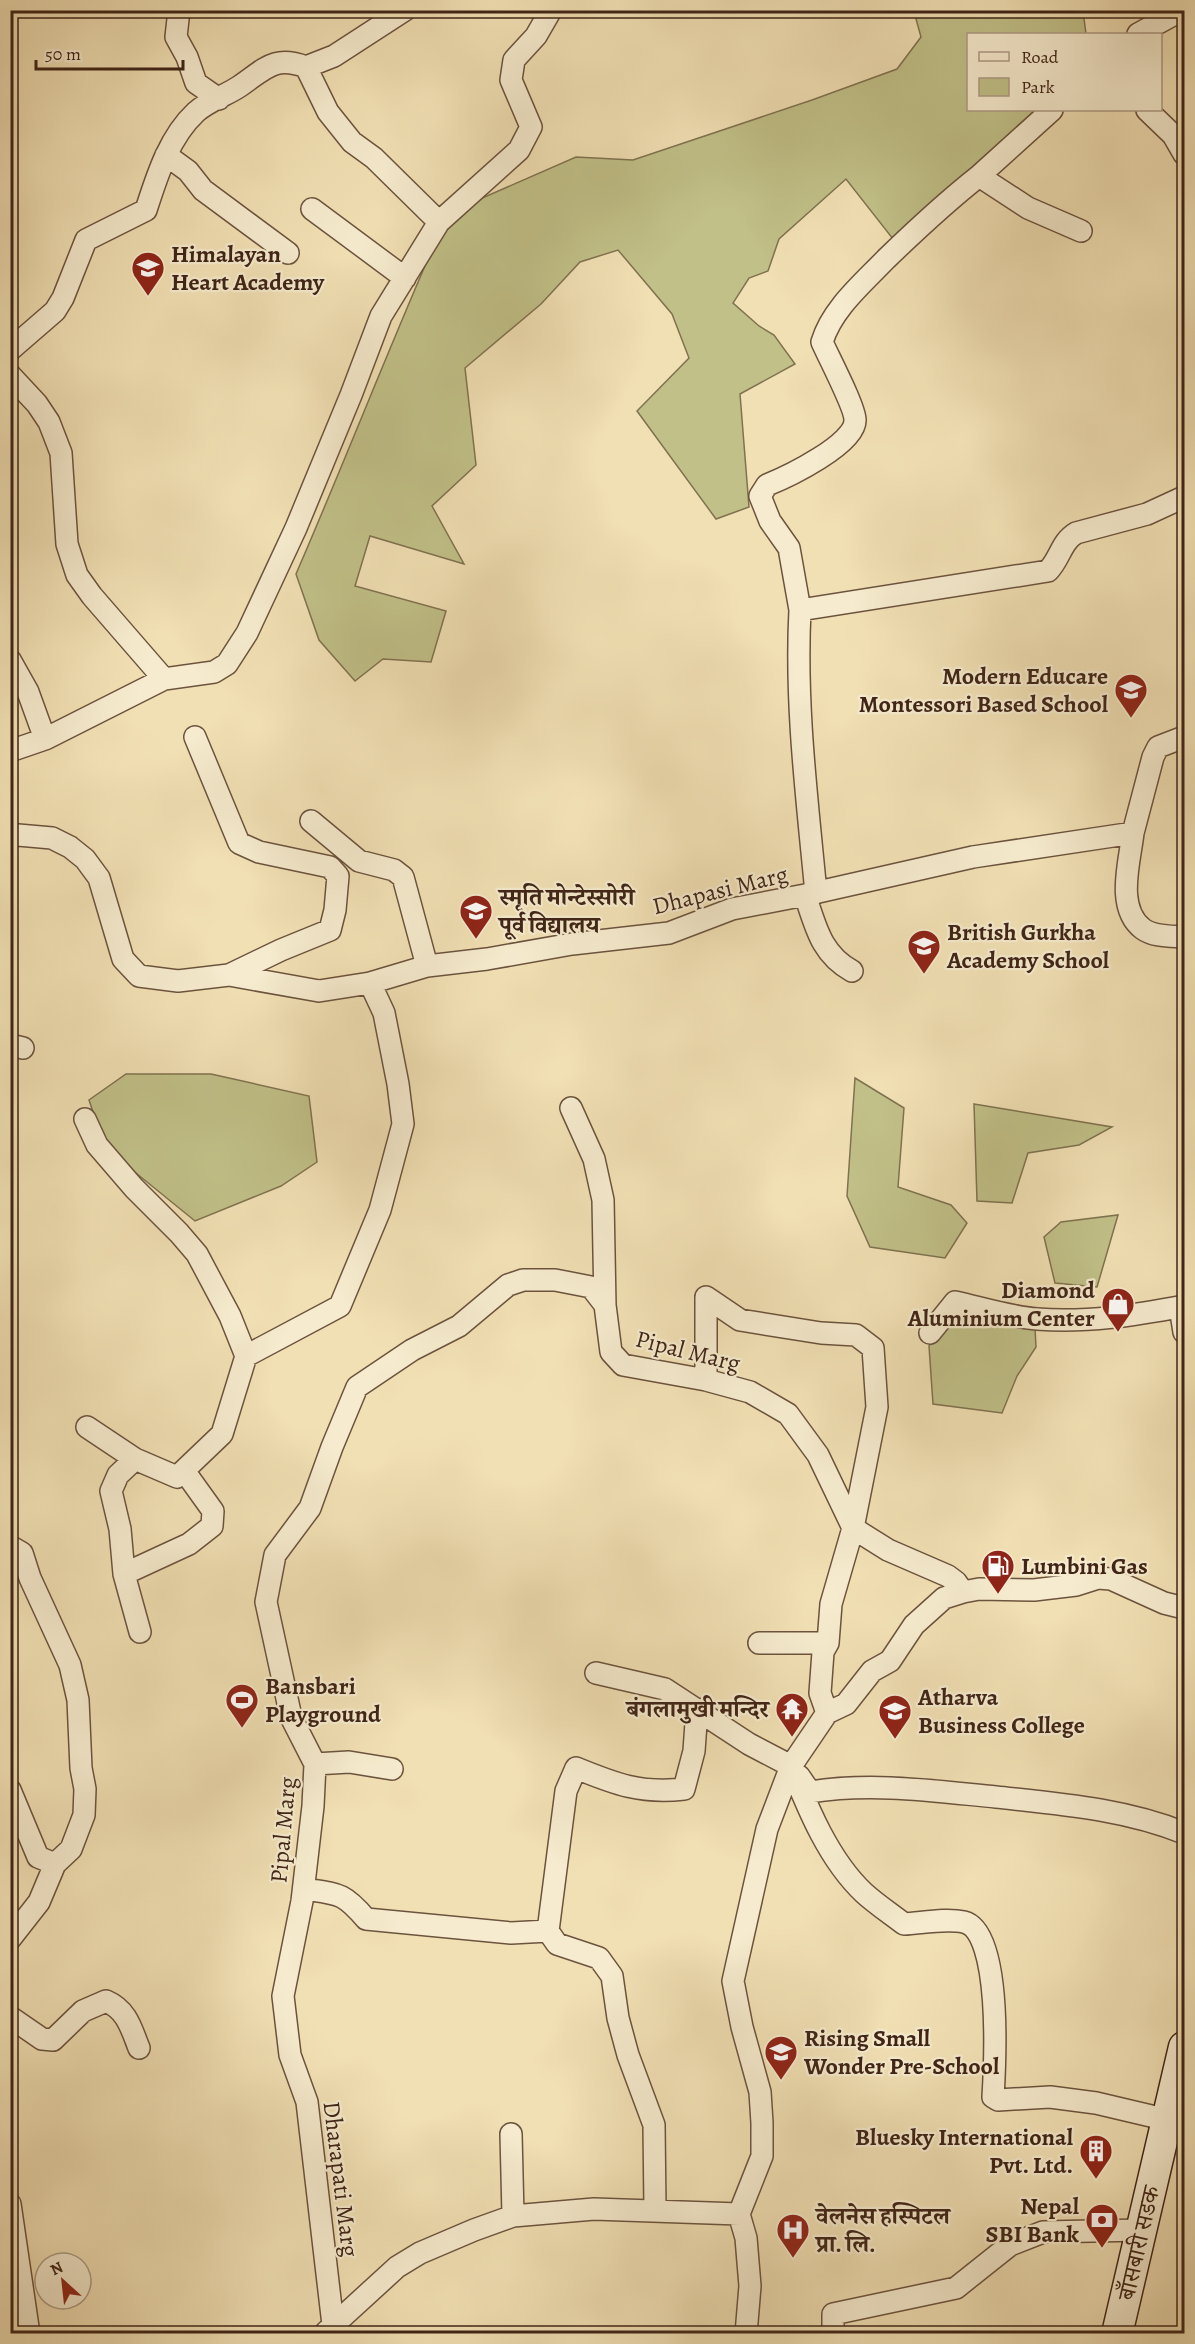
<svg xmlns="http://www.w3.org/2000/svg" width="1195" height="2344" font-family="Alegreya,'Noto Serif Devanagari',serif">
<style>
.green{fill:#c1c088;stroke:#807250;stroke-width:1.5}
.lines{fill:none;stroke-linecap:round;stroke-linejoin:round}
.minor-casing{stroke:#6c533e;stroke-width:24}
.secondary-casing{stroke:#3f2417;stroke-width:33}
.minor{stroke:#f6ebce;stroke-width:21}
.secondary{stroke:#f6ebce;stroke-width:30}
.labels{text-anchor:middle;stroke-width:4.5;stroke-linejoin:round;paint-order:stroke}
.poi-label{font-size:24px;font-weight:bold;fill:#3f2417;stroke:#f6ebce;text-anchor:start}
.street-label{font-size:24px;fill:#3f2417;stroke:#f6ebce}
</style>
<rect width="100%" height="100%" fill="#f1e0b4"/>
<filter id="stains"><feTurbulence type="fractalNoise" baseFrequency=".00333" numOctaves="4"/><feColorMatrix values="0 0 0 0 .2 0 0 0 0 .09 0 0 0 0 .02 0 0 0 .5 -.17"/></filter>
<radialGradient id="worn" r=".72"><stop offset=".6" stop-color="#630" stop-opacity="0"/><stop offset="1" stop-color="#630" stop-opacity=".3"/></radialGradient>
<path class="green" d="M 923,11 L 1083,11 L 1086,34 L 968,34 L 968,110 L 1036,110 L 893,239 L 846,179 L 779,239 L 768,271 L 749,278 L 733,303 L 759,326 L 774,335 L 795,364 L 740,394 L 749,507 L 716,519 L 637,411 L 689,358 L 672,314 L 618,250 L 580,262 L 541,304 L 465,368 L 476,465 L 432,506 L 464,564 L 370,536 L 355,586 L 446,611 L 431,662 L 383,659 L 355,681 L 319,640 L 296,574 C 348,454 395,332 448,213 L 576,157 L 633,160 L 812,100 L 897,69 L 921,37 L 916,19 Z
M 126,1074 L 211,1074 L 309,1096 L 317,1162 L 281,1186 L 195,1221 L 131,1169 L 100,1133 L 89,1100 Z
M 855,1078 L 904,1108 L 898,1187 L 951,1205 L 967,1223 L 945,1258 L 870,1247 L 847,1196 Z
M 974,1104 L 1112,1127 L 1079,1145 L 1028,1153 L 1012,1203 L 977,1201 Z
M 1118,1215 L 1097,1287 L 1055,1283 L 1044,1237 L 1061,1222 Z
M 964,1299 L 1035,1328 L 1036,1347 L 1017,1376 L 1002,1413 L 933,1404 L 929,1346 Z"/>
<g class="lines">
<g class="minor-casing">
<path id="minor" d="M 179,10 L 176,37 L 187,57 L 196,83 L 219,99
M 1138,34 L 1182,10
M 306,67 L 328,112 L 352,142 L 374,158 L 439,222
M 1052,110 L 979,176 L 1028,208 L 1081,231
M 1147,110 L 1173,135 L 1184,154
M 166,155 L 188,171 L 203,190 L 288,253
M 312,209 L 405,278
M 10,350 L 55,311 L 63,298 L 86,240 L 146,210 C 157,176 169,137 196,112 C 208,101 227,95 240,86 C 265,69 274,55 306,67 L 334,56 L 405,10
M 10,375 L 37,404 L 49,422 L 61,453 L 67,544 L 77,575 L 92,596 L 164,679
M 800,610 L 789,548 L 770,521 L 760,496 L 767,485 C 787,477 856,444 855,420 C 855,407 829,358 822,342 C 832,309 862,284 886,259 C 916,230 946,202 979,176
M 10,660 L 28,692 L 45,739
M 195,737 L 239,843 L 259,852 L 330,867 L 338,876 L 335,910 L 330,930 L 281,950 L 229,975
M 10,751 L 45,739 L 164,679 L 214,672 L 227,664 L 247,633 L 296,528 L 351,395 L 381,316 L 439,222 L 519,150 L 531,127 L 511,80 L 514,60 L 536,36 L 551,10
M 311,821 L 359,861 L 394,870 L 403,877 L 427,966
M 1133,833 L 1153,757 L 1158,747 L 1184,737
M 10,838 L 18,835 L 52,838 L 70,847 L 85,859 L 99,878 L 123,959 L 139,976 L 178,981 L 229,975 L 319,991 L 370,983 L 427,966 L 487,959 L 572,944 L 669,933 L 732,909 L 805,895 L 973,857 L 1133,833 C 1130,861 1115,908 1143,929 C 1154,937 1171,936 1184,937
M 816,893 C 807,798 795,704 800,610 L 1048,571 C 1060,559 1061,542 1076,533 L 1147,514 L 1184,497
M 805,895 C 816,927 821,954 852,971
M 10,1045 L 23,1048
M 571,1108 L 594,1159 L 603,1200 L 605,1305
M 85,1119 L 97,1145 L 134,1188 L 179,1233 L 197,1254 L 230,1316 L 246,1356
M 1180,1307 L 1184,1332
M 930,1333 L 955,1302 C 982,1308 1010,1317 1037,1319 C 1087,1323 1136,1315 1184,1306
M 706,1380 L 706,1297 L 740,1320 L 821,1333 L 856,1335 L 873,1348 L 877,1407 L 853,1528 L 831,1604 L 828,1643 L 823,1652 L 820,1693 L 827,1713
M 87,1427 L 135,1459
M 10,1546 L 22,1553 L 30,1578 L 70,1665 L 78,1700 L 81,1768 L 85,1789 L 84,1815 L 71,1849 L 55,1864 L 38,1857 L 10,1790
M 124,1574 L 189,1544 L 212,1526 L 213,1511 L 185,1472
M 140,1632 L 124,1574 L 120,1529 L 111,1491 L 118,1475 L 135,1459 L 177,1477 L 222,1434 L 246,1356 L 340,1306 L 380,1210 L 403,1124 L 398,1084 L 384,1013 L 370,983
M 759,1643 L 828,1643
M 596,1673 L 665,1689 L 749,1744 L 791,1766 L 767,1829 L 733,1981 L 742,2027 L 760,2092 L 762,2123 L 762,2156 L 739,2214 L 746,2238 L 750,2286 L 746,2334
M 315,1764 L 349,1762 L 392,1769
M 791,1766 C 808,1809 829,1860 864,1893 C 876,1904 891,1914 904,1924 C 922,1923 946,1918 964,1922 C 1002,1931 995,2064 993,2097 L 998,2100 L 1050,2097 L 1096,2103 L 1168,2120
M 791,1766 L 827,1713 L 846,1704 L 872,1671 L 890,1661 L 914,1625 L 944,1598 L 963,1592
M 799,1776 L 810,1792 C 872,1782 934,1791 996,1797 C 1060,1804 1125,1809 1184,1833
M 304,1889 C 338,1894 343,1892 366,1919 L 511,1933 L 548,1931 L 566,1791 L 576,1768 C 615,1784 641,1794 684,1789 L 694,1751 L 697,1709
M 548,1931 L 557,1944 L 599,1958 L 612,1976 L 618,2018 L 628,2055 L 654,2125 L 655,2210
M 10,1939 L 39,1902 L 55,1864
M 10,2017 L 42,2039 L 53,2040 L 83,2011 L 106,2001 C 127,2010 131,2028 139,2048
M 511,2134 L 513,2216
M 10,2204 L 29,2334
M 333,2325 L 307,2102 L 290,2055 L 283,1996 L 302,1901 L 313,1806 L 315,1764 L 291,1717 L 266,1602 L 275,1555 L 310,1508 L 332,1447 L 357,1387 L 412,1350 L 459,1326 L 508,1285 L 523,1280 L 555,1280 L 591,1287 L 605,1305 L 611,1352 L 623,1365 L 706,1380 L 750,1392 L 788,1414 L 818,1455 L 853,1528 L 888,1550 L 948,1576 L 956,1582 L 963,1592 L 979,1589 L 1034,1590 L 1076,1585 L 1098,1578 L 1111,1579 L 1164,1603 L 1184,1608
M 326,2332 L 397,2267 L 420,2253 L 474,2230 L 513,2216 L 594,2209 L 739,2214
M 833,2334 L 833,2314 L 956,2288 L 1010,2245 L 1043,2232 L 1142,2230"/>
</g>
<g class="secondary-casing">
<path id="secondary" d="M 1117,2334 L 1184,2047"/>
</g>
<use href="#minor" class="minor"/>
<use href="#secondary" class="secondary"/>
</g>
<defs>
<g id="school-pin" transform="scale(1.725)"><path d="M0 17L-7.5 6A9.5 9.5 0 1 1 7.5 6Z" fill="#8f2418" stroke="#f6ebce"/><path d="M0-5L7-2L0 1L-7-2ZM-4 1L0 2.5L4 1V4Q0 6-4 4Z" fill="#fff"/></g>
<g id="shop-pin" transform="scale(1.725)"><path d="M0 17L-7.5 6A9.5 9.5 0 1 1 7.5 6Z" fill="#8f2418" stroke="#f6ebce"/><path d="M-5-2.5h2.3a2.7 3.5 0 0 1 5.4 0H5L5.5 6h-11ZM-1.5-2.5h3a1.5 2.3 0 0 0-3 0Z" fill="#fff"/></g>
<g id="fuel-pin" transform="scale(1.725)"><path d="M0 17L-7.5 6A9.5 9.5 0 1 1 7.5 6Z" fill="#8f2418" stroke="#f6ebce"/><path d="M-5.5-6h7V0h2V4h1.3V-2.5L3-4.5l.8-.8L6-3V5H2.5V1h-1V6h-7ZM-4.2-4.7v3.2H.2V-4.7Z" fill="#fff"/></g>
<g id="stadium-pin" transform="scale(1.725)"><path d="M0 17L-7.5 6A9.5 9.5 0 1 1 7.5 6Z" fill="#8f2418" stroke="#f6ebce"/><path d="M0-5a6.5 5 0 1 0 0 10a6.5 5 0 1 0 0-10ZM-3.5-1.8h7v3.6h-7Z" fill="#fff"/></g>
<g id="temple-pin" transform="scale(1.725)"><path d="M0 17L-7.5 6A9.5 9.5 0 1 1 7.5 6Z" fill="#8f2418" stroke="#f6ebce"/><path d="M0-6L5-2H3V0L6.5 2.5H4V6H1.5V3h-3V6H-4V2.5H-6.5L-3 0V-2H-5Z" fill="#fff"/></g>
<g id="university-pin" transform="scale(1.725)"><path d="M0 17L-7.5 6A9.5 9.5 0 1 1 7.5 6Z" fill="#8f2418" stroke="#f6ebce"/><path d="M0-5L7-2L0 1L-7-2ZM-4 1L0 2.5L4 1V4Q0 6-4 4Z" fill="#fff"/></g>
<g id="building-pin" transform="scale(1.725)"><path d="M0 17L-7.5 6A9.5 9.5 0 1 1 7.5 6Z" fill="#8f2418" stroke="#f6ebce"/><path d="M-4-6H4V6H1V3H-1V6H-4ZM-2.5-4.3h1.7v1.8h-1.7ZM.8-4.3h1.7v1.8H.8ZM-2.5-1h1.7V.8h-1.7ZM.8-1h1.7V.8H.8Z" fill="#fff"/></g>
<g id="bank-pin" transform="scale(1.725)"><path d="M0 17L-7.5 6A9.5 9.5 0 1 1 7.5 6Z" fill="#8f2418" stroke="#f6ebce"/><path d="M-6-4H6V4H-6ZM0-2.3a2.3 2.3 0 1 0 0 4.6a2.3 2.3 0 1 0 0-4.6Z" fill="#fff"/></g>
<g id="hospital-pin" transform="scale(1.725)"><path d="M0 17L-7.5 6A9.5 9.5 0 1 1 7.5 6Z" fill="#8f2418" stroke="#f6ebce"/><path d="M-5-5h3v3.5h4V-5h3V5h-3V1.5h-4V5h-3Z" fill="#fff"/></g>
</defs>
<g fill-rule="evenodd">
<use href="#school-pin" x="148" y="268"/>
<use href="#school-pin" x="1131" y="690"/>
<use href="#school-pin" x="476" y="911"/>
<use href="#school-pin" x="924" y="946"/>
<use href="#shop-pin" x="1118" y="1304"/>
<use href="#fuel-pin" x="998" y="1566"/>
<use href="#stadium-pin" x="242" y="1700"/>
<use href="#temple-pin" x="792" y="1709"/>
<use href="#university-pin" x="895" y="1711"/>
<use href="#school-pin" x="781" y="2052"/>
<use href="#building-pin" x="1096" y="2151"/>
<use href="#bank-pin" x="1102" y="2220"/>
<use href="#hospital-pin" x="793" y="2230"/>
</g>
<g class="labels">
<g class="poi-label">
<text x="171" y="262">Himalayan<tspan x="171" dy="28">Heart Academy</tspan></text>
<text x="1108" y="684" text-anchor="end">Modern Educare<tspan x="1108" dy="28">Montessori Based School</tspan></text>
<text x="499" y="905">स्मृति मोन्टेस्सोरी<tspan x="499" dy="28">पूर्व विद्यालय</tspan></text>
<text x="947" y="940">British Gurkha<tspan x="947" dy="28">Academy School</tspan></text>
<text x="1095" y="1298" text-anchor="end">Diamond<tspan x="1095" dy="28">Aluminium Center</tspan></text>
<text x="1021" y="1574">Lumbini Gas</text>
<text x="265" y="1694">Bansbari<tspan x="265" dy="28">Playground</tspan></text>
<text x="918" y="1705">Atharva<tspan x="918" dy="28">Business College</tspan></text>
<text x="769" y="1717" text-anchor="end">बंगलामुखी मन्दिर</text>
<text x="804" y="2046">Rising Small<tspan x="804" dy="28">Wonder Pre-School</tspan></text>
<text x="1073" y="2145" text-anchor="end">Bluesky International<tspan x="1073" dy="28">Pvt. Ltd.</tspan></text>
<text x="1079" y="2214" text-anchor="end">Nepal<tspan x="1079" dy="28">SBI Bank</tspan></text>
<text x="816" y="2224">वेलनेस हस्पिटल<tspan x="816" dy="28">प्रा. लि.</tspan></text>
</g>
<g class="street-label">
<text transform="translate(720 890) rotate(-14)" y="8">Dhapasi Marg</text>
<text transform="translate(688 1351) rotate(14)" y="8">Pipal Marg</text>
<text transform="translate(283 1830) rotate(-85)" y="8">Pipal Marg</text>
<text transform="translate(341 2179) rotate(83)" y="8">Dharapati Marg</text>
<text transform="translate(1139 2243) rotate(-77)" y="8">बाँसबारी सडक</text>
</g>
</g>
<rect width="1195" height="2344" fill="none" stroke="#f1e0b4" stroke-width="36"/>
<rect x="12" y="12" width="1171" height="2320" fill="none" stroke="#3f2417" stroke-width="3"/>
<rect x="18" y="18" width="1159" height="2308" fill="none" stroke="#3f2417" stroke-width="1.5"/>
<rect x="967" y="33" width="195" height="78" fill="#f6ebce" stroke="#ad9b85" stroke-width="1.5"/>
<rect x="979" y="52" width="30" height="9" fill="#f6ebce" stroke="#ad9b85" stroke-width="1.5"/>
<text x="1021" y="63" font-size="18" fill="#3f2417">Road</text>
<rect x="979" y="78" width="30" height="18" fill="#c1c088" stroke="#ad9b85" stroke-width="1.5"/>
<text x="1021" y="93" font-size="18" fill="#3f2417">Park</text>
<g transform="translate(63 2281) rotate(333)"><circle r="28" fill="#f6ebce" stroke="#ad9b85" stroke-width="1.5"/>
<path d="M0-4.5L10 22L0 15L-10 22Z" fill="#8f2418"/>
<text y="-9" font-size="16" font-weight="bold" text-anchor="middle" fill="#3f2417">N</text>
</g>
<path d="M36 60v9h147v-9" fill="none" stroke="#3f2417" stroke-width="3"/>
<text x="45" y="60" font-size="18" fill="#3f2417" stroke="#f6ebce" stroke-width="4.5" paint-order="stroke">50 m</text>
<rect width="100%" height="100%" filter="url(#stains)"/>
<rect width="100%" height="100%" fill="url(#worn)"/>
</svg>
